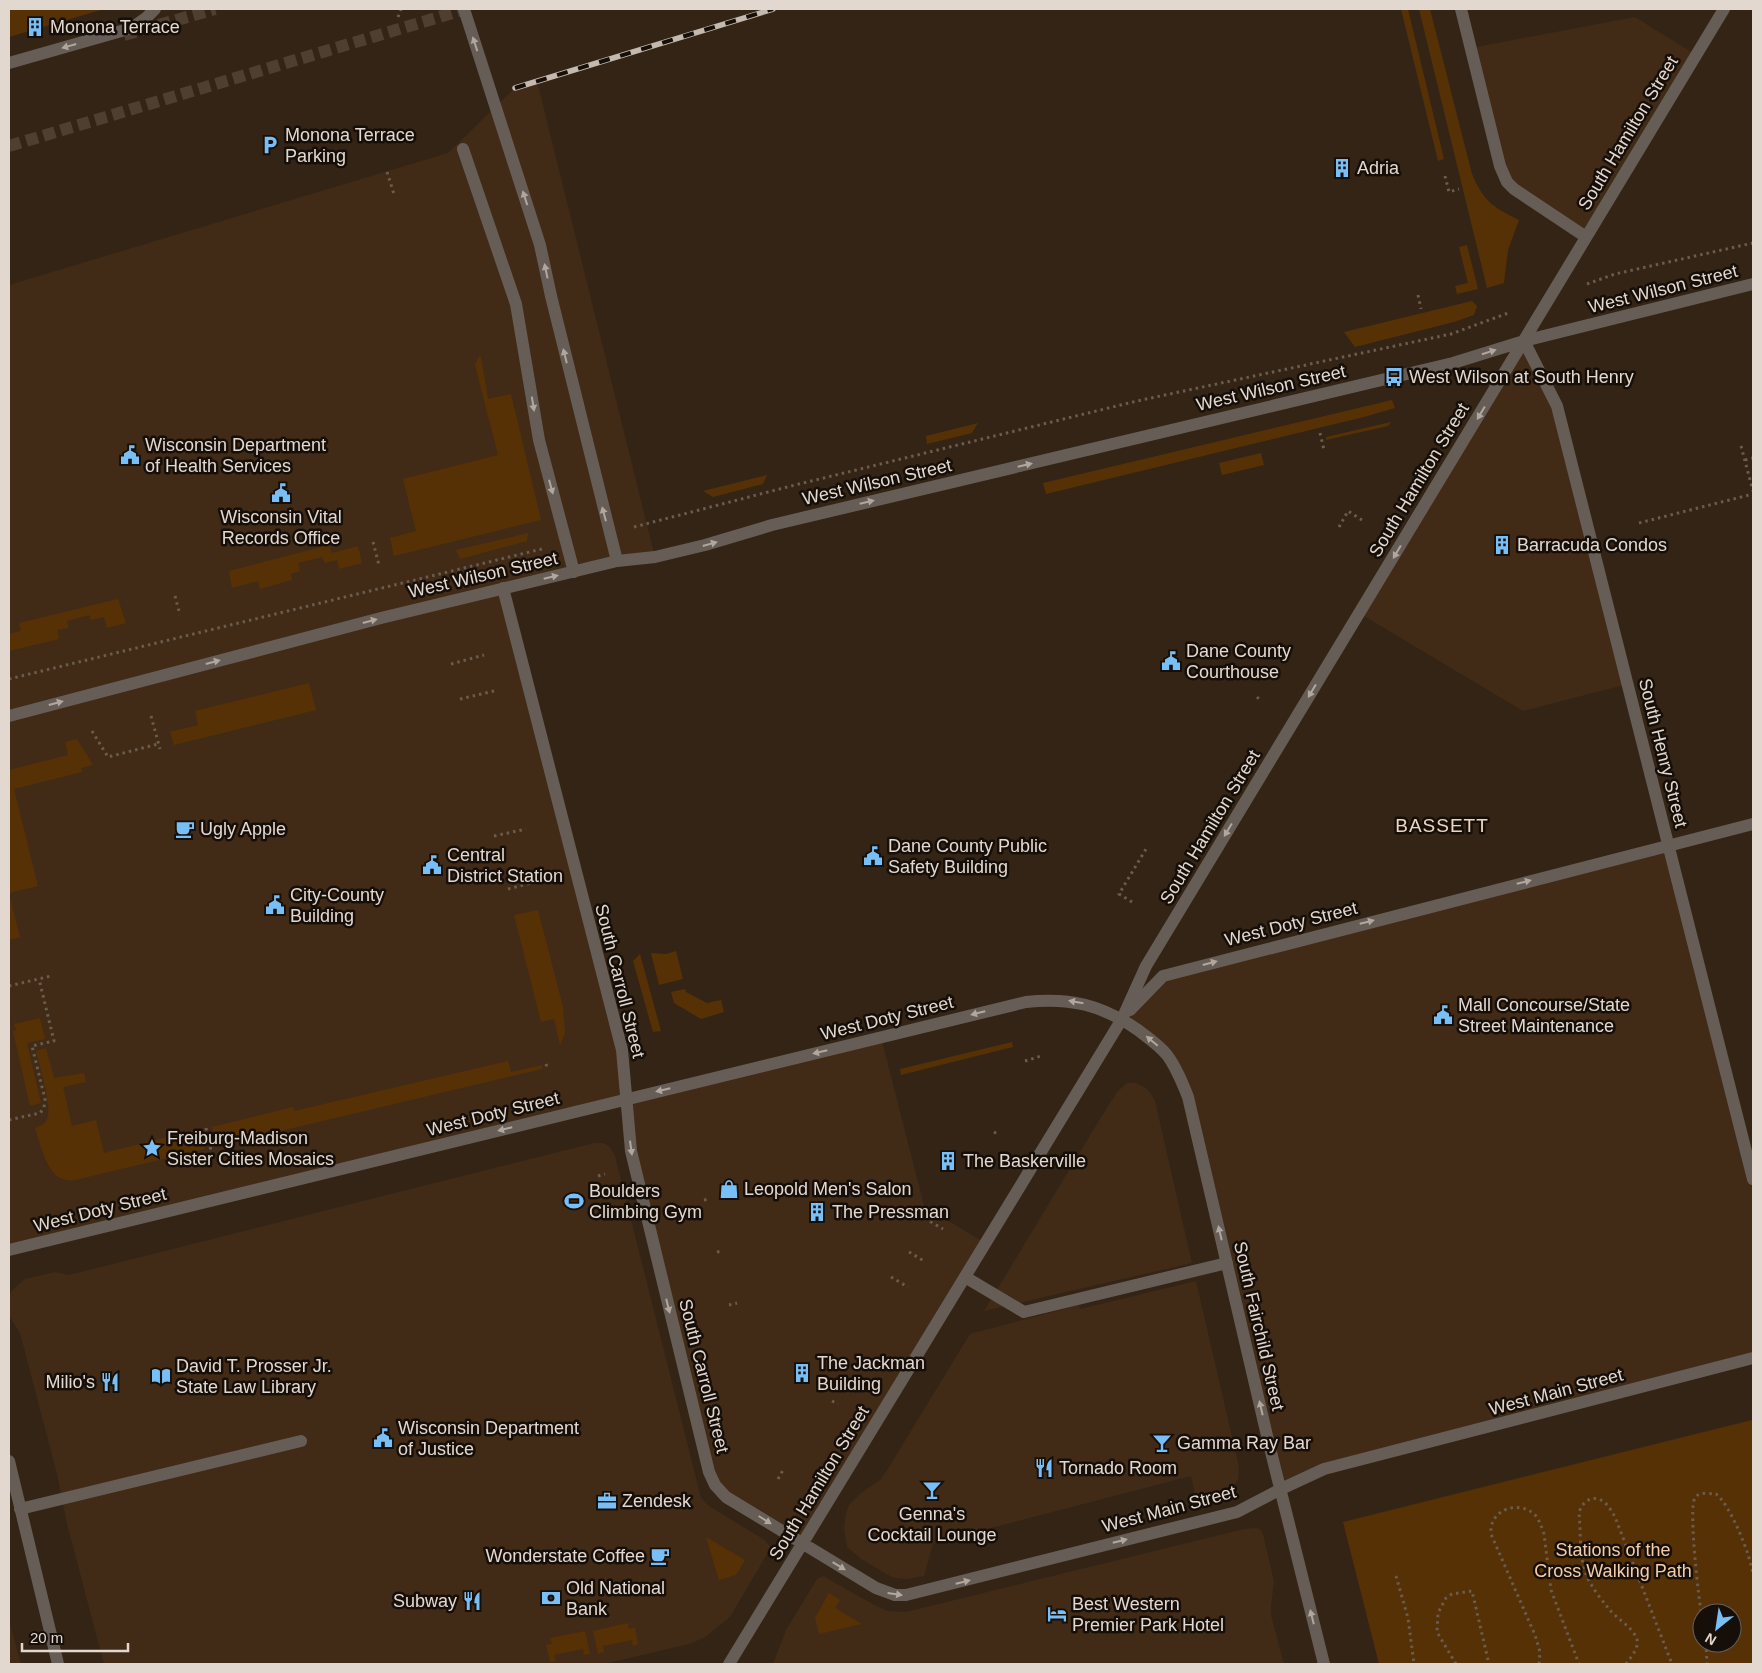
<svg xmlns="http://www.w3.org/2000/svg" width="1762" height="1673" font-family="Arial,sans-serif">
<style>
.built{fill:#412b17}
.green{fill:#573106;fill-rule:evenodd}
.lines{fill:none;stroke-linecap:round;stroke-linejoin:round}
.major-tunnel{stroke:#4e3f31;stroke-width:12;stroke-dasharray:12 6;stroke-linecap:butt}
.path{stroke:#6a5c4e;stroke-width:3;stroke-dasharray:2.5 4;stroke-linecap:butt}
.minor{stroke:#665e56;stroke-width:12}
.rail-casing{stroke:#c4b9af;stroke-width:5.5}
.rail{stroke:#160f09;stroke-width:4;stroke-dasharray:11;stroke-linecap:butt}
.oneway{fill:#b1a79f}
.labels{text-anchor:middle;stroke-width:5;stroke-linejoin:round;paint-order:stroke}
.poi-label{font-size:18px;fill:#e3d8cf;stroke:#160f09;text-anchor:start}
.street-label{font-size:18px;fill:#e3d8cf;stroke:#160f09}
.park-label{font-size:18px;fill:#f3cdab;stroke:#160f09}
.neighbourhood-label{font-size:19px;letter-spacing:1px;fill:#ecd6c3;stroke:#160f09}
</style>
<rect width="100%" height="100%" fill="#342415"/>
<path class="built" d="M 1635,17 L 1696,55 L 1586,237 L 1507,182 L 1471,48 Z
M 537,81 L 655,557 L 504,588 L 617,1031 L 626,1099 L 881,1037 L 924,1206 L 985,1243 L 802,1543 L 715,1485 L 631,1151 L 626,1099 L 9,1250 L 9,285 L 448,153 L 515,88 Z
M 1524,341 L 1557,406 L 1628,684 L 1523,711 L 1359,613 Z
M 1669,845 L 1753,1179 L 1753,1358 L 1324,1469 L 1281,1489 L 1176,1069 L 1122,1019 L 1163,976 Z
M 1127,1083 L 1136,1083 L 1146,1088 L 1152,1095 L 1155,1101 L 1192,1263 L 984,1311 L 1100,1119 L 1117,1092 Z
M 594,1143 L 603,1143 L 610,1147 L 615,1156 L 701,1498 L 709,1506 L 763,1539 L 770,1546 L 770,1549 L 730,1617 L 704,1638 L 689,1644 L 604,1664 L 104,1664 L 67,1524 L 57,1474 L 20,1333 L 9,1316 L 9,1297 L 12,1290 L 25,1279 L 55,1272 L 69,1275 Z
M 1196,1281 L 1239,1467 L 1238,1480 L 1223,1497 L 1209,1501 L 1201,1500 L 1195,1494 L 1191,1476 L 933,1543 L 924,1576 L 907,1579 L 896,1578 L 890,1576 L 861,1559 L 847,1547 L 844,1528 L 846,1513 L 849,1505 L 861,1493 L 880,1480 L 884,1475 L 970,1334 L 1079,1305 L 1080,1309 Z
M 1257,1528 L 1261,1530 L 1263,1534 L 1274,1581 L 1271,1606 L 1271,1615 L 1284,1664 L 773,1664 L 786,1630 L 817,1579 L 820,1577 L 824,1576 L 828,1579 L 878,1607 L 888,1611 L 906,1612 L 1244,1529 Z
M 9,1620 L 21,1664 L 9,1664 Z"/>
<path class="green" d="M 9,9 L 104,9 L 9,37 Z
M 1401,9 L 1408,9 L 1444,159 L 1438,161 Z
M 1419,9 L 1430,9 L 1472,174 C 1484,202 1493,207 1519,220 L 1508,250 L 1504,283 L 1487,288 Z
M 1467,245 L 1478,289 L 1457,294 L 1455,286 L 1468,283 L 1459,247 Z
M 1472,301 L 1477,306 L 1474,315 L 1454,322 L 1355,347 L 1344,332 Z
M 479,356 L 481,357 L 488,399 L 511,394 L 541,520 L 394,556 L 390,538 L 416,531 L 403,479 L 498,455 L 475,365 Z
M 1392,400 L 1395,408 L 1364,417 L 1046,494 L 1043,483 Z
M 1391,422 L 1388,426 L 1326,440 L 1326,437 Z
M 978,423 L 972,433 L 927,444 L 926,436 Z
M 1261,453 L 1264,465 L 1222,475 L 1219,463 Z
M 767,475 L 763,484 L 713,497 L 703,491 Z
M 528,533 L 527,541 L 460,559 L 456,550 Z
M 329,545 L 332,553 L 358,546 L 362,563 L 339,569 L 337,560 L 325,563 L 322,557 L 298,563 L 300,571 L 291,574 L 292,580 L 260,589 L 258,581 L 232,588 L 229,571 Z
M 118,599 L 126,623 L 107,628 L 104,617 L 91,620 L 89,615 L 67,621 L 69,628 L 57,630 L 59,639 L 9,651 L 9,634 L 21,631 L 19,623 Z
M 309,683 L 316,710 L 174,745 L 170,732 L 198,725 L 195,711 Z
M 77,739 L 93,765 L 81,768 L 82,772 L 14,789 L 38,886 L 9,893 L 9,770 L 68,755 L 65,742 Z
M 9,894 L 20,937 L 9,940 Z
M 538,910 L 563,1007 L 565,1033 L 560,1045 L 554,1019 L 541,1022 L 514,915 Z
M 676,951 L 683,979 L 659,985 L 651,953 L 666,954 Z
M 640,954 L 661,1031 L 653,1032 L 633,961 Z
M 685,989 L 686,992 L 707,1003 L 721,1000 L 724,1012 L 701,1019 L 674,1003 L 671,992 Z
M 40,1018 L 45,1039 L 27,1043 L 41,1103 L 30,1106 L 13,1031 L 16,1030 L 14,1024 Z
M 1012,1042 L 1013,1047 L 901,1075 L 900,1069 Z
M 46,1048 L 54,1078 L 84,1073 L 86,1082 L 63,1087 L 72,1126 L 96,1120 L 104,1153 L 200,1129 L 205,1149 L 75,1180 C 48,1185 42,1148 35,1128 C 40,1126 45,1125 47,1119 C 53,1108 39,1065 36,1051 Z
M 508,1061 L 511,1072 L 542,1065 L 542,1069 L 217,1146 L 212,1127 L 293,1107 L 294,1111 Z
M 1752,1420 L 1753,1426 L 1753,1664 L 1379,1664 L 1343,1522 ZM 1702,1613 L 1732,1613 L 1732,1643 L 1702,1643 Z
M 706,1537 L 745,1560 L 736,1575 L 719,1580 Z
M 829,1593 L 840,1600 L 835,1608 L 862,1624 L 819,1634 L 815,1618 Z
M 628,1623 L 629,1629 L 635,1627 L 638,1644 L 633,1646 L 632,1640 L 603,1646 L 604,1652 L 598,1654 L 593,1631 Z
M 585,1631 L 590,1654 L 584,1655 L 583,1649 L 554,1655 L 556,1661 L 550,1662 L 546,1645 L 552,1644 L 550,1638 Z"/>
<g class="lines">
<path class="major-tunnel" d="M 124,35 L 215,9
M 9,146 L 466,9"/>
<path class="path" d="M 398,17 L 401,9
M 387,172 L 394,194
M 1445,176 L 1449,192 L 1459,189
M 1587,284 L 1615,274 L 1753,243
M 1418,295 L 1421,309
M 1320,433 L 1324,450
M 1741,446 L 1753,491
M 1745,460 L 1753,458
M 1639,523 L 1753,494
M 634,527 L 791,486 L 1137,401 L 1451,334 L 1511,312
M 1339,527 L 1348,511 L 1365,522
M 373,542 L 379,565
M 175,596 L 180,615
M 451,664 L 484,655
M 9,679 L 542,549
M 1257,697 L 1259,699
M 460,699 L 494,691
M 151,716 L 160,749
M 92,731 L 108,757 L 158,744
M 494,836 L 526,829
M 508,889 L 539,881
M 1132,902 L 1119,894 L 1146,849
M 9,986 L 51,976
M 1025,1061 L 1041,1056
M 546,1064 L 548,1070
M 9,1120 L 40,1113 L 44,1108 L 45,1099 L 32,1046 L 54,1041 L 39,979
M 206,1128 L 212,1155
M 994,1132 L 999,1135
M 598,1176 L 605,1174
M 704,1200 L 710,1199
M 919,1215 L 943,1229
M 717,1252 L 723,1251
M 909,1252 L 924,1261
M 891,1277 L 908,1287
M 729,1305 L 737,1303
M 832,1401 L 838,1404
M 778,1479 L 783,1470
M 1396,1576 L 1408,1618 L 1414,1664
M 1702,1618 C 1699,1601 1688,1508 1695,1498 C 1699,1491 1709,1494 1716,1494 C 1730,1504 1752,1558 1753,1576
M 1706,1643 L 1707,1664
M 1456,1664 L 1437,1632 L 1438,1613 L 1446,1598 L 1452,1594 L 1472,1591 L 1489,1664
M 1539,1664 L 1540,1652 L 1535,1635 L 1491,1534 C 1489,1511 1515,1500 1533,1513 C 1539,1518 1541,1526 1544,1534 L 1551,1590 L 1579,1664
M 1626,1664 C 1631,1657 1641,1646 1636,1637 C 1631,1626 1617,1619 1609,1609 C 1601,1599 1591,1587 1586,1574 C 1579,1556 1581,1533 1579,1513 C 1582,1501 1594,1493 1605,1503 C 1609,1506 1612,1512 1615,1517 L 1672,1664"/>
<path class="minor" d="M 464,9 L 540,245 L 551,296 L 617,561
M 1461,9 L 1500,166 L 1507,182 L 1514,189 L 1586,237
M 9,63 L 132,28 L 146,18 L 155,9
M 463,149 L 516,304 L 539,440 L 574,572
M 1524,341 L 1557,406 L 1753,1179
M 503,588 L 622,1050 L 631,1151 L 709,1472 L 715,1485 L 726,1497 L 876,1588 L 895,1595 L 906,1595 L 1237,1512 L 1281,1489 L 1324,1469 L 1753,1358
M 9,716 L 381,618 L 617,561 L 655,557 L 705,545 L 772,525 L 1453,363 L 1524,341 L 1753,284
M 1130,1010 L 1163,976 L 1753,824
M 9,1250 L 1026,1002 C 1070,997 1102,1005 1138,1030 C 1148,1038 1159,1045 1167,1055 C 1176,1067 1182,1082 1188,1097 L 1268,1440 L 1324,1664
M 965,1277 L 1024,1312 L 1227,1263
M 9,1461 L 58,1664
M 20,1509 L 301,1441
M 729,1664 L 1122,1019 L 1146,966 L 1724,9"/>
<g class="rail-casing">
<path id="rail" d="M 515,88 L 773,9"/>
</g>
<use href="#rail" class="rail"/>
</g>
<defs><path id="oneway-solid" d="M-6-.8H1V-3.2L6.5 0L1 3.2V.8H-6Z" transform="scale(1.25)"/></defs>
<g class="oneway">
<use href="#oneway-solid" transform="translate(475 44) rotate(-108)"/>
<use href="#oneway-solid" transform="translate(69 46) rotate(164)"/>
<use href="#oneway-solid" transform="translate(525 198) rotate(-108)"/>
<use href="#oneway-solid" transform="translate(546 271) rotate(-102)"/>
<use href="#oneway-solid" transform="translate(1489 352) rotate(-18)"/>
<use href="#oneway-solid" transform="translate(565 356) rotate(-104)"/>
<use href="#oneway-solid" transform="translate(533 404) rotate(81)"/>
<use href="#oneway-solid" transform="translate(1481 413) rotate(121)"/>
<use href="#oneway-solid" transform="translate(1025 465) rotate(-13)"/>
<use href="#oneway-solid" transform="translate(551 487) rotate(75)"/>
<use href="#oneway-solid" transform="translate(867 502) rotate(-13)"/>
<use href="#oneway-solid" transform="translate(604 514) rotate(-105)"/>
<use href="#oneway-solid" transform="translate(710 544) rotate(-16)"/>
<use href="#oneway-solid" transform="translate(1397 552) rotate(121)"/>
<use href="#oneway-solid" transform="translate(551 577) rotate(-13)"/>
<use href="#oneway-solid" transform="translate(370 621) rotate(-15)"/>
<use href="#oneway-solid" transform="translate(213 662) rotate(-15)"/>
<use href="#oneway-solid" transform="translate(1312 691) rotate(121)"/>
<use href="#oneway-solid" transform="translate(56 703) rotate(-15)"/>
<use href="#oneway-solid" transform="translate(1228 830) rotate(121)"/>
<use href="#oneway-solid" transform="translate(1524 882) rotate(-14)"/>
<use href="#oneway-solid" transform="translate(1367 922) rotate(-14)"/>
<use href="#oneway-solid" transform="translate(1210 963) rotate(-15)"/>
<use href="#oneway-solid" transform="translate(1076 1002) rotate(-170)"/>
<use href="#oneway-solid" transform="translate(978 1013) rotate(166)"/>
<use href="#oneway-solid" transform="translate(1152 1041) rotate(-140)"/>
<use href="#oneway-solid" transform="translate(820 1052) rotate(167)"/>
<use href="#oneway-solid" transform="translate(663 1090) rotate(167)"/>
<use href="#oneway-solid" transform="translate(505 1129) rotate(166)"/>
<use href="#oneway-solid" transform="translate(631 1148) rotate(82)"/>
<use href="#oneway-solid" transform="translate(1220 1233) rotate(-103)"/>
<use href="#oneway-solid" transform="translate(668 1306) rotate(76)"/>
<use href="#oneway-solid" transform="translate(1261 1408) rotate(-103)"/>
<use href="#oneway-solid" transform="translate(765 1520) rotate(32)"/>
<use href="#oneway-solid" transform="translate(1120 1541) rotate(-14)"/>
<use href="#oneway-solid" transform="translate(839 1566) rotate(31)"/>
<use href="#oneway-solid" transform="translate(963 1582) rotate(-14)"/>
<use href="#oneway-solid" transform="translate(895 1594) rotate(8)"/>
<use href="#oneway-solid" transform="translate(1312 1617) rotate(-104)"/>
</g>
<defs>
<g id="building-bare" transform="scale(1.5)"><path d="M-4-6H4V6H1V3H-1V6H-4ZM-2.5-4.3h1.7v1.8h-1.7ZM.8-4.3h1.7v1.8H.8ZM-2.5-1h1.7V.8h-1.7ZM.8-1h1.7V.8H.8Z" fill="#78bff7" stroke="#160f09" stroke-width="2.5" paint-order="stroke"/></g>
<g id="parking-bare" transform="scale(1.5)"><path d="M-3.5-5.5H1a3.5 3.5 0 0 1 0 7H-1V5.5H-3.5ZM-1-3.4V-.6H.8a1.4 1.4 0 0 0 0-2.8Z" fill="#78bff7" stroke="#160f09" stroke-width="2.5" paint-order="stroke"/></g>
<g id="bus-bare" transform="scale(1.5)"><path d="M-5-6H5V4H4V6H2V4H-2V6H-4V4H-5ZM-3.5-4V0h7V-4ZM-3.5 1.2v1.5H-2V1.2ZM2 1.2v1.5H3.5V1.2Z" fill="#78bff7" stroke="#160f09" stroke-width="2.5" paint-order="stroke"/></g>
<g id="civic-bare" transform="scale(1.5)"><path d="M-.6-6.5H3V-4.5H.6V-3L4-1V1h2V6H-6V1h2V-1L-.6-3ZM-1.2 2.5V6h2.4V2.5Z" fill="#78bff7" stroke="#160f09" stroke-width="2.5" paint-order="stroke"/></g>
<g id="cafe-bare" transform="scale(1.5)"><path d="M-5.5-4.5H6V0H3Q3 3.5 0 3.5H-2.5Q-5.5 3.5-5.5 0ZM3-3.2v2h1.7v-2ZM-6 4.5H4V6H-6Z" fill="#78bff7" stroke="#160f09" stroke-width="2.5" paint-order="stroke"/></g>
<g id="sight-bare" transform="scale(1.5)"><path d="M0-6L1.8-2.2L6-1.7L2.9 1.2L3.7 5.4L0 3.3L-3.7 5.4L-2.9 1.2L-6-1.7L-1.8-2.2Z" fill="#78bff7" stroke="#160f09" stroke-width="2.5" paint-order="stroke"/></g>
<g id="shop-bare" transform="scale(1.5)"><path d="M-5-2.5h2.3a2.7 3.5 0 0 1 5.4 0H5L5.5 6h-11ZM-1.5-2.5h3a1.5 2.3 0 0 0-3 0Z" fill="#78bff7" stroke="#160f09" stroke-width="2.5" paint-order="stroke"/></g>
<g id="stadium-bare" transform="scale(1.5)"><path d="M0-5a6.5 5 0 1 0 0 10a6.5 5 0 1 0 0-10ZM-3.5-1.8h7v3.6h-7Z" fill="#78bff7" stroke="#160f09" stroke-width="2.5" paint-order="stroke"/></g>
<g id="library-bare" transform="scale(1.5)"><path d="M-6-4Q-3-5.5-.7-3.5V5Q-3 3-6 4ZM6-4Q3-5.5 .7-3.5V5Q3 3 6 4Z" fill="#78bff7" stroke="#160f09" stroke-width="2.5" paint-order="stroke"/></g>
<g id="restaurant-bare" transform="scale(1.5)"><path d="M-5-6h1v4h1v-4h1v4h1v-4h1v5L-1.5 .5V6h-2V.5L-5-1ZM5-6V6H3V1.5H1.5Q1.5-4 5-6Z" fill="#78bff7" stroke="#160f09" stroke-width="2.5" paint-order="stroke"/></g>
<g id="bar-bare" transform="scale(1.5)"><path d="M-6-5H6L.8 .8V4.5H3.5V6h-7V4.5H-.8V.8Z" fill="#78bff7" stroke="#160f09" stroke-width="2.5" paint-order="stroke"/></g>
<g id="office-bare" transform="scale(1.5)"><path d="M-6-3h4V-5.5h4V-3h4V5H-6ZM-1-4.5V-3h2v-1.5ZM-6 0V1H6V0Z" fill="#78bff7" stroke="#160f09" stroke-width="2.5" paint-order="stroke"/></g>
<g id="bank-bare" transform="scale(1.5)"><path d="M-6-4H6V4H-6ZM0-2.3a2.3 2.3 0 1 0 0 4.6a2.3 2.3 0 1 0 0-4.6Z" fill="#78bff7" stroke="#160f09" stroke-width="2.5" paint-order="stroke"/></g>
<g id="hotel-bare" transform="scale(1.5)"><path d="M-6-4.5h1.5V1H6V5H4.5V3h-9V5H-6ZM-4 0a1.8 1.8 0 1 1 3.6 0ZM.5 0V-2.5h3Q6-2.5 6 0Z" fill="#78bff7" stroke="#160f09" stroke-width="2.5" paint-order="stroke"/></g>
</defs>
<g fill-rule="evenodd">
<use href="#building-bare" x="35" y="27"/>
<use href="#parking-bare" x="270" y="145"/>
<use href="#building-bare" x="1342" y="168"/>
<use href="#bus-bare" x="1394" y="377"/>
<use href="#civic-bare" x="130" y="455"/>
<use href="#civic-bare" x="281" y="493"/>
<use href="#building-bare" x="1502" y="545"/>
<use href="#civic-bare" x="1171" y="661"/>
<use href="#cafe-bare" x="185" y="829"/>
<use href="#civic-bare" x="873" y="856"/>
<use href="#civic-bare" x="432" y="865"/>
<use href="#civic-bare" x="275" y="905"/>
<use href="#civic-bare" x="1443" y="1015"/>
<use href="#sight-bare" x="152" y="1148"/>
<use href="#building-bare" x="948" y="1161"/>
<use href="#shop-bare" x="729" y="1189"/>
<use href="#stadium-bare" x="574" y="1201"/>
<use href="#building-bare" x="817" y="1212"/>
<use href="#building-bare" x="802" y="1373"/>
<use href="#library-bare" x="161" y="1376"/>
<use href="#restaurant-bare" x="110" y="1382"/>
<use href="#civic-bare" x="383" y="1438"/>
<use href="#bar-bare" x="1162" y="1443"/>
<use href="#restaurant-bare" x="1044" y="1468"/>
<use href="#bar-bare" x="932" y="1490"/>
<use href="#office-bare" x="607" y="1501"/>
<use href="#cafe-bare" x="660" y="1556"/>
<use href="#bank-bare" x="551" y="1598"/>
<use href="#restaurant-bare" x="472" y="1601"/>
<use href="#hotel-bare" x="1057" y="1614"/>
</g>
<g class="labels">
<g class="poi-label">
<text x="50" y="33">Monona Terrace</text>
<text x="285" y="141">Monona Terrace<tspan x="285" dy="21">Parking</tspan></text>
<text x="1357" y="174">Adria</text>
<text x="1409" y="383">West Wilson at South Henry</text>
<text x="145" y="451">Wisconsin Department<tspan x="145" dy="21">of Health Services</tspan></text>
<text x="281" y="523" text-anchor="middle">Wisconsin Vital<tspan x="281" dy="21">Records Office</tspan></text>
<text x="1517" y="551">Barracuda Condos</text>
<text x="1186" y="657">Dane County<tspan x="1186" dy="21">Courthouse</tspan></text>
<text x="200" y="835">Ugly Apple</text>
<text x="888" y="852">Dane County Public<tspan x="888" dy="21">Safety Building</tspan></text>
<text x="447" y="861">Central<tspan x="447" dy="21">District Station</tspan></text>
<text x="290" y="901">City-County<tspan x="290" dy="21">Building</tspan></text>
<text x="1458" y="1011">Mall Concourse/State<tspan x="1458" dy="21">Street Maintenance</tspan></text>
<text x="167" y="1144">Freiburg-Madison<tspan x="167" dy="21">Sister Cities Mosaics</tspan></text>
<text x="963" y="1167">The Baskerville</text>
<text x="744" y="1195">Leopold Men's Salon</text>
<text x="589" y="1197">Boulders<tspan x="589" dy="21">Climbing Gym</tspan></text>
<text x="832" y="1218">The Pressman</text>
<text x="817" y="1369">The Jackman<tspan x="817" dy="21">Building</tspan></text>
<text x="176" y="1372">David T. Prosser Jr.<tspan x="176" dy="21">State Law Library</tspan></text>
<text x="95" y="1388" text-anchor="end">Milio's</text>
<text x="398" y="1434">Wisconsin Department<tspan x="398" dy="21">of Justice</tspan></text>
<text x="1177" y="1449">Gamma Ray Bar</text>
<text x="1059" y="1474">Tornado Room</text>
<text x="622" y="1507">Zendesk</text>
<text x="932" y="1520" text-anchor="middle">Genna's<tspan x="932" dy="21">Cocktail Lounge</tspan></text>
<text x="645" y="1562" text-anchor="end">Wonderstate Coffee</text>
<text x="566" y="1594">Old National<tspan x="566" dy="21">Bank</tspan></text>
<text x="457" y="1607" text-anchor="end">Subway</text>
<text x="1072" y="1610">Best Western<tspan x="1072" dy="21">Premier Park Hotel</tspan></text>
</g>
<g class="street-label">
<text transform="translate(1628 133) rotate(-59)" y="6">South Hamilton Street</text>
<text transform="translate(1663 289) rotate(-14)" y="6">West Wilson Street</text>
<text transform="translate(1271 388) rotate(-13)" y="6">West Wilson Street</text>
<text transform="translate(1419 480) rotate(-59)" y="6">South Hamilton Street</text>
<text transform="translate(877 482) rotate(-13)" y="6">West Wilson Street</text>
<text transform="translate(483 575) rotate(-13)" y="6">West Wilson Street</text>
<text transform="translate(1663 753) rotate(76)" y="6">South Henry Street</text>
<text transform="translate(1210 827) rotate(-59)" y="6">South Hamilton Street</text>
<text transform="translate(1291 924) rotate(-14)" y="6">West Doty Street</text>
<text transform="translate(620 981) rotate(76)" y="6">South Carroll Street</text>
<text transform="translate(887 1018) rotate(-14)" y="6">West Doty Street</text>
<text transform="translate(493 1114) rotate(-14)" y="6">West Doty Street</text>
<text transform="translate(100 1210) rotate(-14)" y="6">West Doty Street</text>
<text transform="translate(1259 1326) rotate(77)" y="6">South Fairchild Street</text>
<text transform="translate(704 1376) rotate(76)" y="6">South Carroll Street</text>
<text transform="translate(1556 1392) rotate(-15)" y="6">West Main Street</text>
<text transform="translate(819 1483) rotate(-59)" y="6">South Hamilton Street</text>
<text transform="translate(1169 1509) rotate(-15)" y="6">West Main Street</text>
</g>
<g class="park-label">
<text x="1613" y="1556">Stations of the<tspan x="1613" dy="21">Cross Walking Path</tspan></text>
</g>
<g class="neighbourhood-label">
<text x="1442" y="832">BASSETT</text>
</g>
</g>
<rect width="1762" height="1673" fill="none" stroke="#e3d8cf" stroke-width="20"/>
<g transform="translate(1717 1628) rotate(210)"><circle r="24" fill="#160f09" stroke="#685f58"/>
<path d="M0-4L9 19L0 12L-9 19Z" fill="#78bff7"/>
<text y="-8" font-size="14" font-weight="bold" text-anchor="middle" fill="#e3d8cf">N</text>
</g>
<path d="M22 1643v8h106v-8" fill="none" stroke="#e3d8cf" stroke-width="2.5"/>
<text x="30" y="1643" font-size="15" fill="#e3d8cf" stroke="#160f09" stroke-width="4" paint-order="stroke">20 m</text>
</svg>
